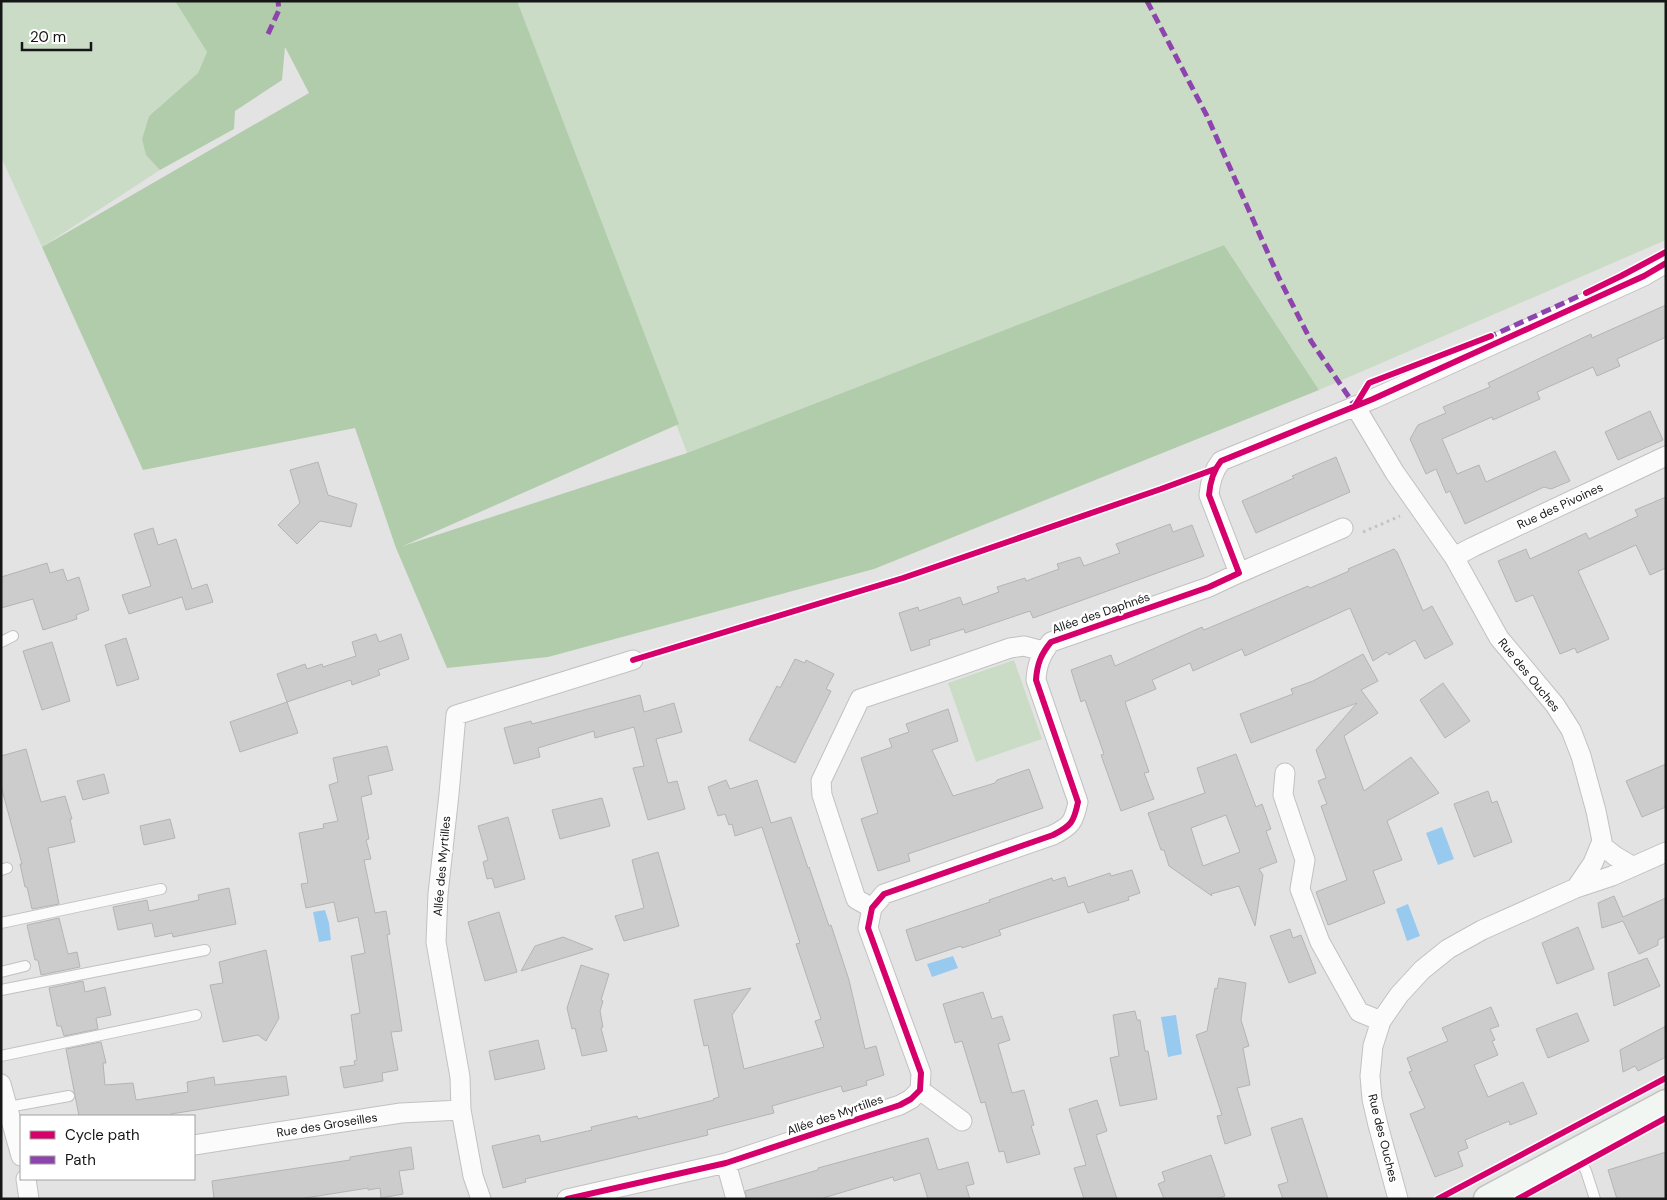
<svg xmlns="http://www.w3.org/2000/svg" width="1667" height="1200" font-family="'DM Sans',sans-serif">
<style>
.green{fill:#cadcc6}
.forest{fill:#b1ccaa}
.water{fill:#98caef}
.building{fill:#cdcccc;stroke:#b5b4b5;fill-rule:evenodd}
.lines{fill:none;stroke-linecap:round;stroke-linejoin:round}
.lane-casing{stroke:#c2c1c2;stroke-width:12}
.street-casing{stroke:#c2c1c2;stroke-width:21}
.secondary-casing{stroke:#c2c1c2;stroke-width:29}
.path{stroke:#c3c2c3;stroke-width:3;stroke-dasharray:2.5 4;stroke-linecap:butt}
.lane{stroke:#fbfbfb;stroke-width:10}
.street{stroke:#fbfbfb;stroke-width:19}
.secondary{stroke:#f1f6f2;stroke-width:26}
.quiet{stroke:#8e44ad;stroke-width:5;stroke-dasharray:10 5;stroke-linecap:butt}
.cycleway-casing{stroke:#fff;stroke-width:9}
.cycleway{stroke:#d6006c;stroke-width:6}
.labels{text-anchor:middle;stroke-width:5;stroke-linejoin:round;paint-order:stroke}
.street-label{font-size:12px;fill:#171617;stroke:#fff}
</style>
<rect width="100%" height="100%" fill="#e4e3e4"/>
<path class="green" d="M 1,1 L 175,1 L 207,52 L 198,73 L 149,116 L 142,139 L 160,170 L 42,247 L 1,157 Z
M 516,1 L 1666,1 L 1666,240 L 1319,390 L 1224,245 L 687,453 Z
M 1014,660 L 1042,739 L 976,762 L 948,683 Z"/>
<path class="forest" d="M 175,1 L 517,1 L 679,424 L 403,546 L 687,453 L 1224,245 L 1319,390 L 874,569 L 548,657 L 447,668 L 396,548 L 355,428 L 143,470 L 42,247 L 309,93 L 285,47 L 282,80 L 235,111 L 234,129 L 160,170 L 146,155 L 142,139 L 149,116 L 198,73 L 207,52 Z"/>
<path class="water" d="M 1442,827 L 1454,859 L 1438,865 L 1426,833 Z
M 1408,904 L 1420,936 L 1407,941 L 1396,909 Z
M 325,910 L 329,923 L 331,940 L 319,942 L 313,912 Z
M 953,956 L 958,968 L 932,977 L 927,964 Z
M 1176,1015 L 1182,1054 L 1168,1057 L 1161,1017 Z"/>
<path class="building" d="M 1666,305 L 1666,337 L 1617,359 L 1620,366 L 1597,376 L 1593,367 L 1537,392 L 1540,399 L 1493,420 L 1492,417 L 1442,439 L 1457,474 L 1479,465 L 1486,482 L 1555,451 L 1570,481 L 1551,489 L 1544,487 L 1465,524 L 1450,491 L 1446,493 L 1436,469 L 1426,474 L 1410,439 L 1418,425 L 1446,413 L 1443,407 L 1490,387 L 1488,383 L 1534,361 L 1591,334 L 1592,338 Z
M 1650,411 L 1663,440 L 1618,460 L 1605,432 Z
M 1336,457 L 1350,492 L 1256,533 L 1242,501 L 1294,478 L 1292,476 Z
M 318,462 L 328,495 L 357,504 L 351,527 L 320,521 L 297,544 L 278,525 L 300,503 L 290,470 Z
M 1666,497 L 1666,568 L 1650,575 L 1636,545 L 1578,571 L 1609,639 L 1577,653 L 1575,648 L 1560,654 L 1533,595 L 1516,602 L 1498,561 L 1526,549 L 1530,559 L 1586,533 L 1589,539 L 1638,516 L 1635,510 Z
M 1170,524 L 1173,532 L 1192,525 L 1204,556 L 1033,618 L 1030,611 L 965,633 L 964,629 L 929,640 L 930,645 L 911,651 L 899,613 L 918,607 L 919,611 L 960,597 L 963,605 L 999,592 L 997,587 L 1025,578 L 1026,581 L 1059,569 L 1057,564 L 1080,557 L 1084,566 L 1120,553 L 1116,544 Z
M 153,528 L 158,545 L 176,539 L 192,589 L 207,584 L 213,602 L 186,610 L 182,597 L 129,614 L 122,595 L 151,586 L 134,534 Z
M 1394,549 L 1397,552 L 1423,611 L 1432,606 L 1453,644 L 1425,659 L 1415,640 L 1389,655 L 1387,652 L 1373,661 L 1350,608 L 1245,656 L 1242,649 L 1193,671 L 1190,663 L 1152,680 L 1156,689 L 1125,702 L 1149,772 L 1144,773 L 1154,799 L 1121,811 L 1101,755 L 1104,754 L 1085,700 L 1081,702 L 1071,670 L 1111,655 L 1115,666 L 1202,627 L 1204,630 L 1308,586 L 1310,588 L 1349,571 L 1348,569 Z
M 47,563 L 50,573 L 63,569 L 67,581 L 79,577 L 89,610 L 76,615 L 77,619 L 43,630 L 33,599 L 1,608 L 1,577 Z
M 376,634 L 379,642 L 401,634 L 409,659 L 378,670 L 380,675 L 352,685 L 351,680 L 287,702 L 277,674 L 305,664 L 307,669 L 322,664 L 323,667 L 356,656 L 352,642 Z
M 126,638 L 139,679 L 117,686 L 105,645 Z
M 52,642 L 70,701 L 42,710 L 23,651 Z
M 1363,654 L 1378,681 L 1361,690 L 1378,713 L 1344,736 L 1364,791 L 1411,757 L 1439,793 L 1387,821 L 1402,860 L 1373,871 L 1385,903 L 1328,925 L 1316,892 L 1347,880 L 1321,806 L 1327,804 L 1318,781 L 1326,778 L 1316,750 L 1357,703 L 1251,743 L 1240,714 L 1293,694 L 1291,689 L 1313,681 Z
M 795,659 L 805,663 L 806,660 L 834,674 L 826,689 L 831,691 L 795,763 L 749,740 L 777,686 L 780,688 Z
M 1443,683 L 1470,721 L 1445,738 L 1420,700 Z
M 640,695 L 644,712 L 674,703 L 682,732 L 656,739 L 668,783 L 677,781 L 685,809 L 648,820 L 633,768 L 644,766 L 634,727 L 595,738 L 594,731 L 538,748 L 540,757 L 514,764 L 504,728 L 531,721 L 532,724 Z
M 287,702 L 298,733 L 240,752 L 230,722 Z
M 948,709 L 958,741 L 932,750 L 953,796 L 995,783 L 997,780 L 1029,769 L 1043,808 L 908,854 L 910,861 L 878,871 L 861,819 L 878,813 L 861,758 L 892,747 L 889,739 L 909,732 L 906,724 Z
M 387,746 L 393,770 L 368,776 L 372,794 L 361,797 L 369,839 L 366,840 L 371,859 L 364,860 L 375,913 L 386,911 L 390,934 L 387,935 L 402,1031 L 391,1032 L 398,1070 L 382,1073 L 383,1081 L 344,1088 L 340,1067 L 355,1065 L 354,1061 L 357,1060 L 351,1015 L 360,1013 L 351,956 L 365,953 L 358,917 L 338,922 L 334,902 L 306,908 L 301,884 L 308,883 L 299,833 L 324,828 L 323,824 L 338,821 L 329,785 L 338,782 L 333,758 Z
M 26,749 L 41,802 L 65,796 L 72,819 L 70,819 L 75,842 L 48,848 L 59,904 L 32,909 L 27,887 L 25,887 L 20,864 L 22,864 L 1,786 L 1,756 Z
M 1236,754 L 1256,807 L 1262,804 L 1271,829 L 1266,831 L 1277,862 L 1259,869 L 1263,875 L 1255,926 L 1239,886 L 1211,894 L 1212,896 L 1169,866 L 1164,850 L 1161,850 L 1148,813 L 1205,793 L 1197,768 ZM 1226,815 L 1240,852 L 1203,866 L 1191,828 Z
M 1666,764 L 1666,807 L 1642,817 L 1626,781 Z
M 104,774 L 109,793 L 83,800 L 77,781 Z
M 726,780 L 730,789 L 757,780 L 771,823 L 791,817 L 808,868 L 809,867 L 829,926 L 831,925 L 849,980 L 865,1049 L 876,1046 L 884,1075 L 866,1081 L 867,1085 L 843,1092 L 841,1086 L 772,1106 L 774,1113 L 707,1130 L 708,1135 L 525,1179 L 526,1182 L 503,1188 L 492,1146 L 539,1135 L 541,1142 L 592,1130 L 591,1127 L 637,1116 L 638,1119 L 714,1100 L 713,1099 L 719,1097 L 708,1045 L 704,1046 L 694,1000 L 751,988 L 732,1015 L 744,1069 L 824,1047 L 815,1021 L 821,1019 L 796,944 L 800,943 L 762,827 L 735,836 L 732,824 L 729,825 L 725,814 L 718,816 L 708,787 Z
M 1488,791 L 1492,803 L 1497,801 L 1512,842 L 1474,857 L 1454,804 Z
M 602,798 L 610,826 L 560,839 L 552,810 Z
M 508,817 L 525,879 L 495,888 L 492,878 L 487,879 L 483,862 L 488,860 L 478,826 Z
M 170,819 L 175,838 L 144,845 L 140,826 Z
M 658,852 L 679,926 L 624,941 L 615,916 L 644,908 L 632,860 Z
M 1132,870 L 1140,893 L 1128,897 L 1129,900 L 1088,913 L 1084,902 L 999,930 L 1001,935 L 962,948 L 961,946 L 916,961 L 906,930 L 990,902 L 989,900 L 1052,878 L 1053,881 L 1065,877 L 1068,887 L 1110,873 L 1111,876 Z
M 229,888 L 236,924 L 173,937 L 172,933 L 155,937 L 152,923 L 118,930 L 113,907 L 147,900 L 149,911 L 199,900 L 198,895 Z
M 1614,896 L 1623,917 L 1666,898 L 1666,936 L 1658,940 L 1658,945 L 1639,954 L 1623,921 L 1602,928 L 1598,903 Z
M 499,912 L 517,972 L 485,981 L 468,922 Z
M 59,918 L 68,954 L 77,952 L 80,967 L 41,975 L 38,960 L 35,960 L 27,925 Z
M 1578,927 L 1594,969 L 1557,984 L 1542,943 Z
M 1290,929 L 1293,938 L 1301,935 L 1316,973 L 1289,983 L 1270,936 Z
M 563,937 L 593,949 L 521,971 L 535,946 Z
M 266,950 L 279,1018 L 266,1041 L 258,1035 L 223,1042 L 210,985 L 223,983 L 219,962 Z
M 1647,958 L 1660,986 L 1614,1006 L 1608,973 Z
M 581,965 L 609,974 L 601,1000 L 603,1001 L 600,1011 L 603,1027 L 601,1028 L 607,1051 L 582,1056 L 575,1028 L 572,1029 L 567,1008 Z
M 1219,978 L 1246,983 L 1241,1020 L 1249,1046 L 1243,1048 L 1250,1085 L 1237,1088 L 1251,1135 L 1225,1144 L 1217,1116 L 1222,1115 L 1196,1035 L 1207,1031 L 1215,988 L 1217,989 Z
M 83,981 L 85,992 L 105,987 L 111,1015 L 96,1018 L 98,1029 L 64,1036 L 61,1026 L 57,1026 L 49,988 Z
M 983,992 L 992,1019 L 1002,1016 L 1010,1040 L 998,1044 L 1012,1093 L 1024,1090 L 1034,1125 L 1031,1126 L 1040,1154 L 1007,1163 L 1004,1151 L 999,1152 L 985,1102 L 981,1103 L 962,1041 L 955,1043 L 943,1004 Z
M 1491,1007 L 1499,1026 L 1490,1029 L 1495,1040 L 1492,1041 L 1498,1055 L 1474,1065 L 1488,1097 L 1523,1082 L 1537,1114 L 1510,1125 L 1509,1121 L 1465,1140 L 1468,1148 L 1458,1152 L 1463,1166 L 1435,1177 L 1410,1114 L 1425,1108 L 1409,1072 L 1412,1071 L 1407,1058 L 1448,1041 L 1442,1028 Z
M 1135,1011 L 1137,1020 L 1140,1020 L 1145,1051 L 1148,1051 L 1157,1099 L 1120,1106 L 1110,1058 L 1119,1056 L 1113,1015 Z
M 1577,1013 L 1589,1041 L 1548,1058 L 1536,1029 Z
M 1666,1026 L 1666,1057 L 1638,1071 L 1635,1066 L 1623,1072 L 1620,1050 Z
M 538,1040 L 545,1069 L 495,1080 L 489,1051 Z
M 101,1042 L 106,1063 L 103,1063 L 105,1085 L 133,1083 L 136,1100 L 188,1092 L 187,1082 L 214,1077 L 215,1085 L 286,1076 L 289,1095 L 171,1114 L 172,1116 L 79,1116 L 66,1049 Z
M 1097,1100 L 1107,1131 L 1096,1135 L 1117,1199 L 1084,1199 L 1074,1168 L 1086,1165 L 1069,1109 Z
M 1302,1118 L 1310,1143 L 1328,1199 L 1283,1199 L 1278,1185 L 1288,1182 L 1271,1128 Z
M 928,1138 L 938,1170 L 968,1162 L 974,1184 L 966,1186 L 970,1199 L 928,1199 L 920,1173 L 894,1181 L 893,1177 L 820,1199 L 747,1199 L 745,1191 L 818,1170 L 818,1168 Z
M 411,1147 L 414,1169 L 399,1171 L 403,1194 L 381,1198 L 380,1188 L 368,1190 L 368,1188 L 299,1199 L 214,1199 L 212,1181 L 350,1160 L 350,1157 Z
M 1666,1152 L 1666,1199 L 1617,1199 L 1608,1170 Z
M 1211,1155 L 1225,1196 L 1215,1199 L 1164,1199 L 1158,1184 L 1165,1181 L 1162,1172 Z"/>
<g class="lines">
<g class="lane-casing">
<path id="lane" d="M 1,642 L 13,636
M 1,870 L 7,868
M 1,923 L 161,889
M 1,972 L 25,966
M 1,990 L 205,950
M 1,1056 L 196,1015
M 8,1107 L 69,1096
M 1575,1152 L 1586,1171 L 1595,1199"/>
</g>
<g class="street-casing">
<path id="street" d="M 1355,406 L 1395,473 L 1454,557 L 1499,638 L 1555,705 L 1571,730 L 1581,756 L 1596,811 L 1602,841 L 1593,863 L 1576,888 L 1482,930 L 1448,949 L 1422,970 L 1399,995 L 1381,1021 L 1373,1046 L 1370,1076 L 1372,1099 L 1378,1125 L 1398,1199
M 1454,557 L 1473,547 L 1666,456
M 1239,573 L 1343,528
M 1285,773 L 1283,795 L 1305,860 L 1300,889 L 1320,942 L 1359,1012 L 1381,1021
M 1601,845 L 1615,856 L 1632,866
M 1576,888 L 1612,876 L 1666,852
M 872,908 L 856,899 L 822,795 L 821,781 L 860,699 L 941,672 L 1010,648 L 1024,646 L 1043,651
M 1,1084 L 21,1156
M 920,1090 L 962,1121
M 194,1145 L 401,1113 L 461,1110
M 726,1163 L 736,1199
M 26,1179 L 29,1199
M 481,1199 L 473,1176 L 461,1110 L 460,1077 L 436,942 L 438,894 L 449,794 L 456,715 L 633,660
M 567,1199 L 726,1163 L 900,1105 L 911,1099 L 920,1090 L 921,1073 L 868,928 L 872,908 L 884,894 L 1053,835 C 1071,826 1074,822 1078,802 L 1036,680 C 1037,664 1041,654 1051,642 L 1209,587 L 1239,573 L 1209,495 C 1210,482 1213,471 1221,461 L 1373,399 L 1644,276 L 1666,263"/>
</g>
<g class="secondary-casing">
<path id="secondary" d="M 1487,1199 L 1666,1103"/>
</g>
<path class="path" d="M 1363,532 L 1400,516"/>
<use href="#lane" class="lane"/>
<use href="#street" class="street"/>
<use href="#secondary" class="secondary"/>
<path class="quiet" d="M 1147,1 L 1207,116 L 1279,278 L 1311,341 L 1355,406 L 1356,405
M 268,34 L 279,10 L 278,1
M 1487,338 L 1590,291"/>
<g class="cycleway-casing">
<path id="cycleway" d="M 1586,293 L 1621,276 L 1666,252
M 1355,406 L 1369,383 L 1491,336
M 633,660 L 903,578 L 1161,489 L 1215,469
M 567,1199 L 726,1163 L 900,1105 L 911,1099 L 920,1090 L 921,1073 L 868,928 L 872,908 L 884,894 L 1053,835 C 1071,826 1074,822 1078,802 L 1036,680 C 1037,664 1041,654 1051,642 L 1209,587 L 1239,573 L 1209,495 C 1210,482 1213,471 1221,461 L 1373,399 L 1644,276 L 1666,263
M 1438,1199 L 1666,1078
M 1518,1199 L 1666,1118"/>
</g>
<use href="#cycleway" class="cycleway"/>
</g>
<g class="labels">
<g class="street-label">
<text transform="translate(1560 506) rotate(-25)" y="4">Rue des Pivoines</text>
<text transform="translate(1101 613) rotate(-19)" y="4">Allée des Daphnés</text>
<text transform="translate(1529 675) rotate(51)" y="4">Rue des Ouches</text>
<text transform="translate(442 866) rotate(-85)" y="4">Allée des Myrtilles</text>
<text transform="translate(835 1115) rotate(-19)" y="4">Allée des Myrtilles</text>
<text transform="translate(327 1125) rotate(-9)" y="4">Rue des Groseilles</text>
<text transform="translate(1383 1138) rotate(76)" y="4">Rue des Ouches</text>
</g>
</g>
<rect width="1667" height="1200" fill="none" stroke="#171617" stroke-width="5"/>
<rect x="20" y="1115" width="175" height="65" fill="#ffffff" stroke="#a2a2a2"/>
<rect x="30" y="1131" width="25" height="8" fill="#d6006c" stroke="#a2a2a2"/>
<text x="65" y="1140" font-size="15" fill="#171617">Cycle path</text>
<rect x="30" y="1156" width="25" height="8" fill="#8e44ad" stroke="#a2a2a2"/>
<text x="65" y="1165" font-size="15" fill="#171617">Path</text>
<path d="M22 42v8h69v-8" fill="none" stroke="#171617" stroke-width="2.5"/>
<text x="30" y="42" font-size="15" fill="#171617" stroke="#ffffff" stroke-width="4" paint-order="stroke">20 m</text>
</svg>
